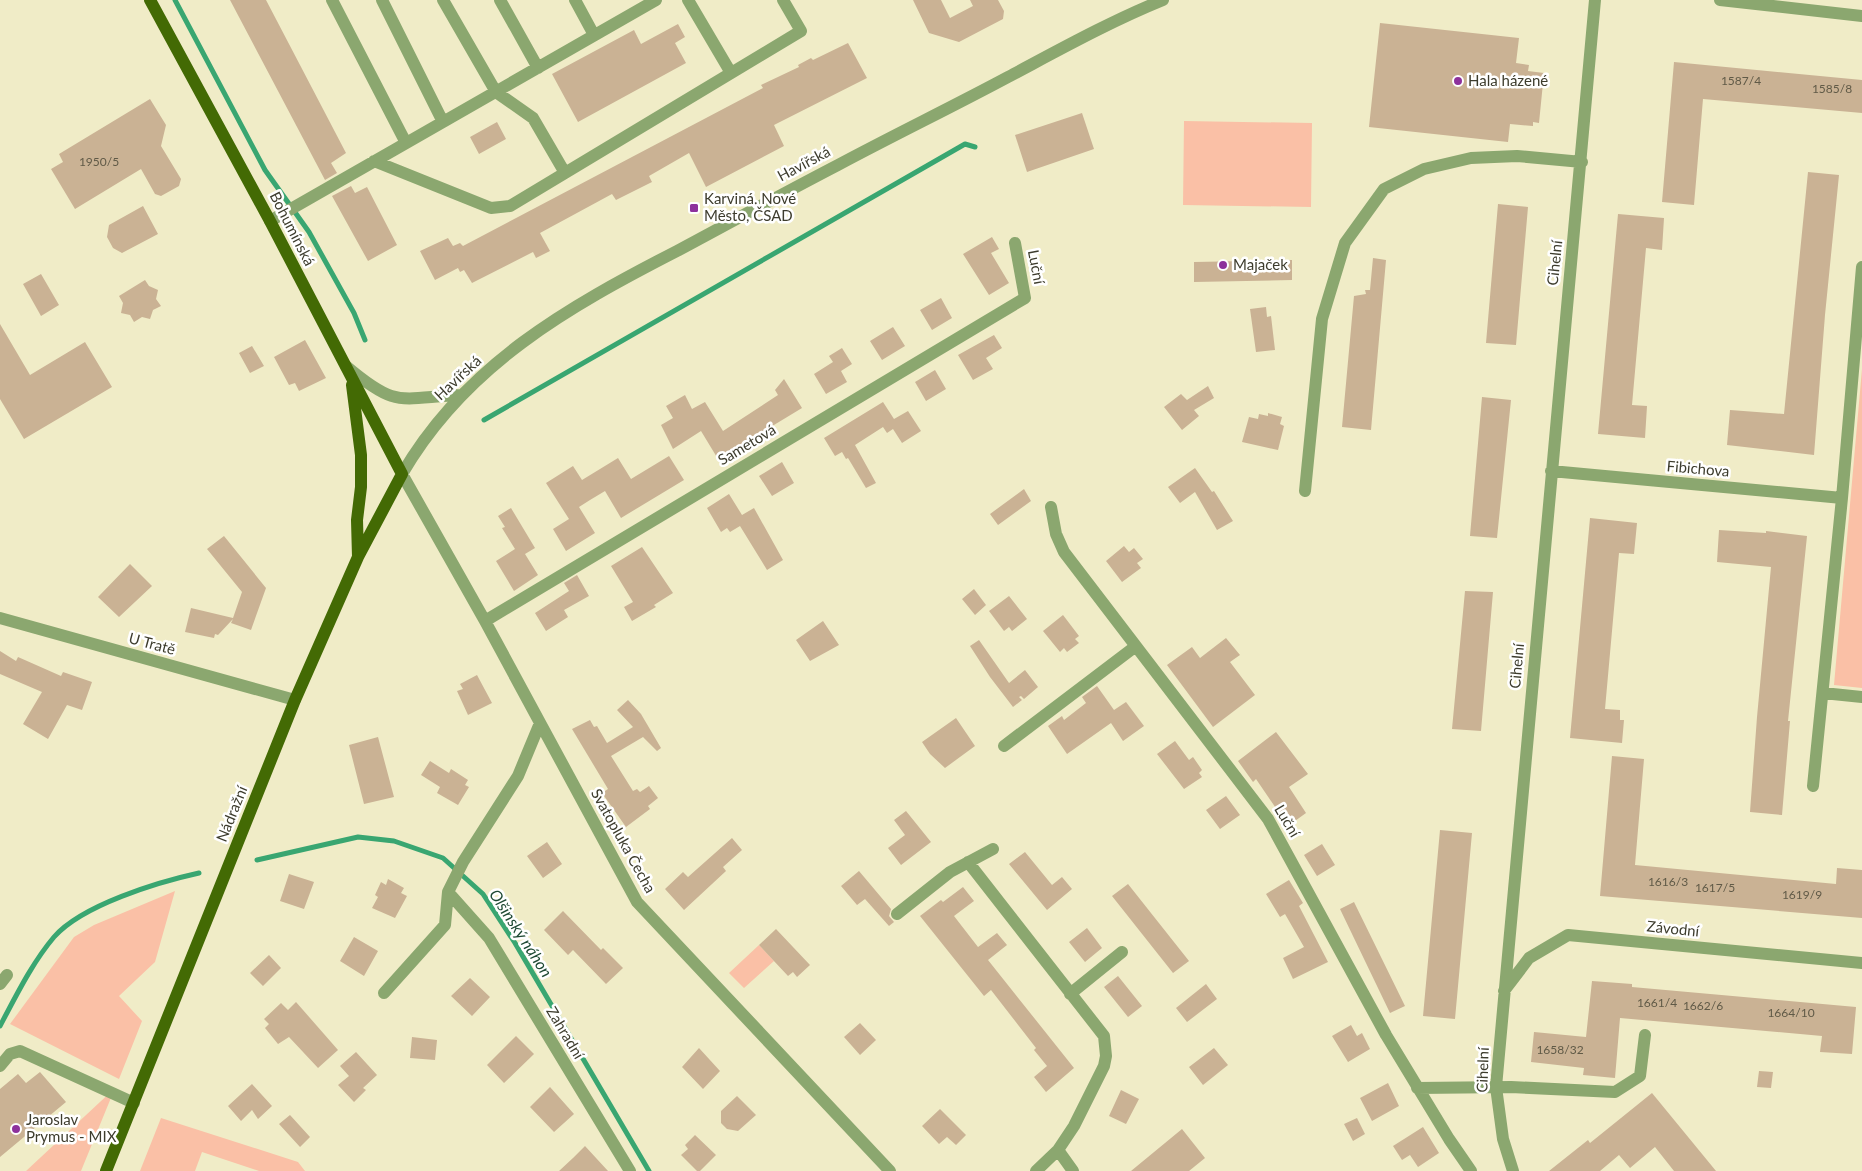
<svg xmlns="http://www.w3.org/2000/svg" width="1862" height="1171" font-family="Lato,sans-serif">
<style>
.green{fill:#fac0a6}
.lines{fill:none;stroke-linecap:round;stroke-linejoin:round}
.stream{stroke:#39a671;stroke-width:5}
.building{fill:#cab294}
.minor{stroke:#8ba76f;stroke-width:12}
.major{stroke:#436a04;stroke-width:12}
.poi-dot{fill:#8d319c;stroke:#fff;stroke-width:2}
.labels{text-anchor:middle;stroke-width:5;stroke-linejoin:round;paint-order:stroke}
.number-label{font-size:12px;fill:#605a47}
.poi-label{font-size:15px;fill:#3d3c2d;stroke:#fff;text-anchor:start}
.street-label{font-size:15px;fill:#3d3c2d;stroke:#fff}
.water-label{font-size:16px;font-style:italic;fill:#1e4933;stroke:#fff}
</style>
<rect width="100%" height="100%" fill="#f0ecc7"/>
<path class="green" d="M 1184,121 L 1312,123 L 1311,207 L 1183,205 Z
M 1862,369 L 1862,688 L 1834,685 Z
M 175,891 L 155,962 L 119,996 L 142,1021 L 119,1079 L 10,1024 L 74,937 L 94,925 Z
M 759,945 L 774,961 L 744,988 L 729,973 Z
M 115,1088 L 81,1171 L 26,1171 Z
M 161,1118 L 298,1162 L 305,1171 L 259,1171 L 202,1152 L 195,1171 L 140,1171 Z"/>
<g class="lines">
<path class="stream" d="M 175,0 L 265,170 L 309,232 L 354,313 L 365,340
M 484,420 L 965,144 L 975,147
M 257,860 L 358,837 L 394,841 L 443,858 L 483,894 L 515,943 L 649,1171
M 0,1026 C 16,996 32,963 54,937 C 82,905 158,882 199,873"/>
</g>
<path class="building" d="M 230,0 L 266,0 L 346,153 L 331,163 L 337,173 L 325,180 Z
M 913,0 L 941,0 L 950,18 L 973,6 L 970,0 L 998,0 L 1004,11 L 1003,19 L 959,42 L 929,33 Z
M 1380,23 L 1519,38 L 1516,63 L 1529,65 L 1528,71 L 1544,73 L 1539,123 L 1533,122 L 1533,126 L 1510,124 L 1508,142 L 1369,127 Z
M 678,24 L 685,37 L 675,43 L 686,63 L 578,122 L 552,74 L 634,30 L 641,44 Z
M 848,43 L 867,78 L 774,125 L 784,146 L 706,187 L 689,153 L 649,176 L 652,182 L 616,200 L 612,194 L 540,233 L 550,251 L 536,258 L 533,252 L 472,283 L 464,270 L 460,272 L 458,268 L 435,280 L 420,251 L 448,238 L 453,246 L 460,243 L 463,246 L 763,88 L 761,85 L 799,67 L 798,65 L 811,58 L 813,60 Z
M 1674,62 L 1862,80 L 1862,113 L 1703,99 L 1694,205 L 1662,202 Z
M 150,99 L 166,125 L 161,146 L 181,179 L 179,186 L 161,196 L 155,194 L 141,169 L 75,209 L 51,169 L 63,162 L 59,154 Z
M 1082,113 L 1094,149 L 1027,172 L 1015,135 Z
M 497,122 L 506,139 L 479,154 L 470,137 Z
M 1808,172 L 1839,175 L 1825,315 L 1814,455 L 1727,445 L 1730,410 L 1784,414 Z
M 351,186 L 355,193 L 367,187 L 397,245 L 368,261 L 332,196 Z
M 1498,204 L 1528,207 L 1516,345 L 1486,343 Z
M 143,206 L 158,234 L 122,253 L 113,248 L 107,237 L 109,225 Z
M 1618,214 L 1664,218 L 1662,250 L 1646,248 L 1632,405 L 1647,406 L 1645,438 L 1598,434 Z
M 992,237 L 999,249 L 991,253 L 1009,283 L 989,295 L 963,254 Z
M 1373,258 L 1386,260 L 1371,430 L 1342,427 L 1354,296 L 1366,294 L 1365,290 L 1370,290 Z
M 1292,260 L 1292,280 L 1194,282 L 1194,262 Z
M 41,274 L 59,305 L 41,316 L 23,284 Z
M 145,280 L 149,286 L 158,290 L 156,299 L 161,306 L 153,310 L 150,319 L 142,317 L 134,322 L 130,315 L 121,313 L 123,303 L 119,296 Z
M 941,298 L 952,318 L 932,330 L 920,310 Z
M 1266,307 L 1267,317 L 1271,316 L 1275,350 L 1256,352 L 1250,309 Z
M 0,324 L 30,375 L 85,342 L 112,387 L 24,439 L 0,399 Z
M 893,327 L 905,346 L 882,360 L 870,341 Z
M 994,335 L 1002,348 L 986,358 L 993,369 L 973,380 L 958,355 Z
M 305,340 L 326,378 L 299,391 L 295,383 L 289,385 L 274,357 Z
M 252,346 L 264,366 L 250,373 L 239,353 Z
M 842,348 L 852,364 L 841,371 L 847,382 L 826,394 L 814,374 L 833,362 L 829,356 Z
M 935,370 L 946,389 L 926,401 L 915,382 Z
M 784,379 L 802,408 L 718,459 L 701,431 L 673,449 L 661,425 L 673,418 L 666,406 L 685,395 L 692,409 L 705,402 L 723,431 L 778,395 L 775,390 Z
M 1208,386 L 1214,398 L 1194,410 L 1199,416 L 1182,430 L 1164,407 L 1181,394 L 1187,400 Z
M 1482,397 L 1511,400 L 1497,538 L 1470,536 Z
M 883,402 L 894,419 L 908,411 L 921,431 L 902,443 L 893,429 L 887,433 L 883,427 L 855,445 L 876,483 L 866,488 L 848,458 L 846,459 L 842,452 L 835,456 L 824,438 Z
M 1268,413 L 1282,417 L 1280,424 L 1284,426 L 1278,450 L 1242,442 L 1249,417 L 1258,419 L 1259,414 L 1268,416 Z
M 669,456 L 684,480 L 621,518 L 605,491 L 590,500 L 579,507 L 595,533 L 566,551 L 553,529 L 569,519 L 546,483 L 573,466 L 582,480 L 618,458 L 631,479 Z
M 782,462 L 794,483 L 772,496 L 759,476 Z
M 1195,468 L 1212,492 L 1214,491 L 1233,521 L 1217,530 L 1195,492 L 1180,503 L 1168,487 Z
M 1024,489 L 1031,501 L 998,525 L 990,514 Z
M 729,494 L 742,515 L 754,508 L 783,560 L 767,570 L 740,526 L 730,532 L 727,528 L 721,532 L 707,508 Z
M 511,508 L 535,548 L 525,554 L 538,575 L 514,591 L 496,561 L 515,549 L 502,528 L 505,527 L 498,516 Z
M 1590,518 L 1637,523 L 1634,554 L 1619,553 L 1605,709 L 1620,710 L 1620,720 L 1624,720 L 1622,743 L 1570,738 Z
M 1719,530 L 1766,533 L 1766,531 L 1807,536 L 1788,721 L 1790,721 L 1782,815 L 1750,812 L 1757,717 L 1771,567 L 1717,562 Z
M 224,536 L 266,588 L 251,630 L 231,623 L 233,619 L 218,635 L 215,634 L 214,638 L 185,632 L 191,608 L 233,618 L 242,592 L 207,549 Z
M 1124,546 L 1129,552 L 1134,548 L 1143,559 L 1137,563 L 1141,568 L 1122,582 L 1106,561 Z
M 642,547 L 673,593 L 654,605 L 656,607 L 632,621 L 624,607 L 633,602 L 611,566 Z
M 130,564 L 152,586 L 119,617 L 98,597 Z
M 577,575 L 589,596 L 564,610 L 568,617 L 546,631 L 535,613 L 569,591 L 564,583 Z
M 974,589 L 986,605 L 975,615 L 962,599 Z
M 1465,591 L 1493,592 L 1481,731 L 1452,729 Z
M 1009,596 L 1027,619 L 1012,631 L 1009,627 L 1004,631 L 989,611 Z
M 1063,615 L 1079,636 L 1075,639 L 1079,643 L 1067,652 L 1064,648 L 1060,652 L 1043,631 Z
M 823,621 L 839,645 L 810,661 L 796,640 Z
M 1226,638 L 1240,655 L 1230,662 L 1255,695 L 1213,727 L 1167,665 L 1192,647 L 1200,658 Z
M 979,640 L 1009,683 L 1025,670 L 1038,687 L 1024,699 L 1021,696 L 1019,697 L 1022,700 L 1013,707 L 990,677 L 970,646 Z
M 0,651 L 16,661 L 18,657 L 61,676 L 63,672 L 92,682 L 82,710 L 67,705 L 48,739 L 23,724 L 42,692 L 0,674 Z
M 477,675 L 492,703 L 468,715 L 457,691 L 463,689 L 460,684 Z
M 1097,686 L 1114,710 L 1126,702 L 1144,726 L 1123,741 L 1111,723 L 1067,754 L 1048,726 L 1062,716 L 1064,720 L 1086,703 L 1082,697 Z
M 628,700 L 641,714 L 661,748 L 657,751 L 643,737 L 611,756 L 633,791 L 637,789 L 640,792 L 649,786 L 658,798 L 648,806 L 650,809 L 626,827 L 602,793 L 608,789 L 572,729 L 590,720 L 594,727 L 597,726 L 607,743 L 633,727 L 617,710 Z
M 956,718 L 975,746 L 945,768 L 930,754 L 922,742 Z
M 1276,732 L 1308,774 L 1289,787 L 1306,813 L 1288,826 L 1256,779 L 1253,782 L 1238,761 Z
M 378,737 L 394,797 L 364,804 L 349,745 Z
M 1175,741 L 1189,760 L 1193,757 L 1202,770 L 1199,773 L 1202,777 L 1184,789 L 1157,754 Z
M 1612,756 L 1644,759 L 1635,865 L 1836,884 L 1837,868 L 1862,870 L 1862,918 L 1600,896 Z
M 430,761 L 449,773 L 451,769 L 468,780 L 465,785 L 469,787 L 458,805 L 437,793 L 440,787 L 421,775 Z
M 1226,796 L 1240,815 L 1220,829 L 1206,810 Z
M 906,811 L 931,842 L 901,865 L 888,848 L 905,835 L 894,820 Z
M 1440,830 L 1472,833 L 1455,1019 L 1423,1016 Z
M 732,838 L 742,850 L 723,867 L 726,871 L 684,910 L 665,889 L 683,872 L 688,877 Z
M 547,842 L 562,864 L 543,878 L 527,856 Z
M 1322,844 L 1335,865 L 1317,876 L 1304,855 Z
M 1025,852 L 1052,885 L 1062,877 L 1072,889 L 1047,910 L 1009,864 Z
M 859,871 L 891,909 L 889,916 L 894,922 L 889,926 L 865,899 L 857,905 L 841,886 Z
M 289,874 L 314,882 L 304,909 L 280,901 Z
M 388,879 L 404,888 L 401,893 L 407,896 L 395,918 L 372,908 L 378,897 L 375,895 L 381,882 L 386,885 Z
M 1289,880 L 1303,903 L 1299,906 L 1328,962 L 1293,979 L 1283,958 L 1304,947 L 1285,914 L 1280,917 L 1266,894 Z
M 1128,884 L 1189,961 L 1173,973 L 1112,896 Z
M 963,887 L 974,901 L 954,916 L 978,947 L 997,933 L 1007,945 L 988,960 L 1074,1068 L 1046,1092 L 1034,1077 L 1047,1066 L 1034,1050 L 1036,1048 L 991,990 L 984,996 L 920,916 L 941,900 L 943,902 Z
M 1354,902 L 1405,1006 L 1390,1013 L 1340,909 Z
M 563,911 L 601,950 L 603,948 L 623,968 L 606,984 L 573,950 L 568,955 L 544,930 Z
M 1087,928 L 1102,948 L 1085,962 L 1069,942 Z
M 776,929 L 810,965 L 797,977 L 793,972 L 788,976 L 759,945 Z
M 354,937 L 378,951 L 364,976 L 340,961 Z
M 269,955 L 281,968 L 263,986 L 250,973 Z
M 1118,976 L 1142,1006 L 1128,1017 L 1104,987 Z
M 470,978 L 490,997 L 472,1016 L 451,996 Z
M 1592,981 L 1632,984 L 1632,987 L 1856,1007 L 1852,1054 L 1820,1052 L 1822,1036 L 1620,1018 L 1615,1078 L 1583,1075 L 1584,1068 L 1531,1062 L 1534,1032 L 1586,1037 Z
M 1206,984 L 1217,999 L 1187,1022 L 1176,1008 Z
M 296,1002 L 338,1050 L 318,1068 L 289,1037 L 278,1044 L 265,1028 L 269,1024 L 264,1019 L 281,1003 L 288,1010 Z
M 860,1023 L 876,1040 L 860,1055 L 844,1037 Z
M 1351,1025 L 1357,1036 L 1362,1033 L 1370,1049 L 1348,1062 L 1332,1036 Z
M 516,1036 L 534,1054 L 504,1083 L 487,1065 Z
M 412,1037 L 437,1040 L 435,1060 L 410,1058 Z
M 699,1048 L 720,1071 L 703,1089 L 682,1067 Z
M 1214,1048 L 1228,1065 L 1203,1085 L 1189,1067 Z
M 356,1052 L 377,1075 L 363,1088 L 366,1090 L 354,1102 L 338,1085 L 349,1076 L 340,1066 Z
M 1759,1071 L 1773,1072 L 1771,1088 L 1757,1087 Z
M 40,1072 L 66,1102 L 0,1157 L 0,1089 L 18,1074 L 26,1083 Z
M 1388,1083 L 1399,1106 L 1372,1121 L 1360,1098 Z
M 252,1084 L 272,1106 L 258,1119 L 252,1110 L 241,1121 L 228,1106 Z
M 550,1087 L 574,1114 L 554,1132 L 530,1107 Z
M 1121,1090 L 1139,1099 L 1126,1124 L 1109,1116 Z
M 1652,1093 L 1716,1171 L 1674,1171 L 1655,1147 L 1630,1168 L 1619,1155 L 1600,1171 L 1549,1171 L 1588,1140 L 1590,1143 Z
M 737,1096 L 756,1115 L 738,1131 L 727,1129 L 721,1123 L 721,1111 Z
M 940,1109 L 966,1135 L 956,1145 L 947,1137 L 939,1144 L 922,1126 Z
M 290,1115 L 310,1137 L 300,1147 L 279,1124 Z
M 1357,1118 L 1365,1134 L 1353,1141 L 1344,1124 Z
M 1423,1127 L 1439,1153 L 1418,1167 L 1410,1155 L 1402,1160 L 1393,1146 Z
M 1182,1129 L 1205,1158 L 1189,1171 L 1131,1171 Z
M 695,1135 L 716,1155 L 700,1171 L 697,1171 L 681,1155 L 688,1149 L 685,1145 Z
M 585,1146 L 608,1171 L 559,1171 L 573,1158 Z"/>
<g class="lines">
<path class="minor" d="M 332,0 L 406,143
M 382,0 L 443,122
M 443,0 L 496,92 L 533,118 L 565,173
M 500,0 L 538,68
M 575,0 L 594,35
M 688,0 L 731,73
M 1720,0 L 1862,16
M 374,161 L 491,208 L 510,206 L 801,31 L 783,0
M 270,221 L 656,0
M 346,366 C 397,409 399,398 460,395
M 1551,471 L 1842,498
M 1305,491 L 1322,319 L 1345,243 L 1384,189 L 1424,169 L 1471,158 L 1517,156 L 1582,162
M 1051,507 L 1056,534 L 1064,552 L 1268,819 L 1386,1035 L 1449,1139 L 1471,1171
M 0,618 L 295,700
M 485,621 L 1025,298 L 1015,243
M 1823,693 L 1862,697
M 1004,746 L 1136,646
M 1813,786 L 1842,498 L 1862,267
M 968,862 L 1104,1036 L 1106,1056 L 1104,1066 L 1074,1126 L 1058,1150 L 1036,1171
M 448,892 L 489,938 L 630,1171
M 897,914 L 950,872 L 993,849
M 0,984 L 7,975
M 1504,991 L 1529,958 L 1568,935 L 1862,963
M 384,993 L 445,925 L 448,892 L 463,862 L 518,776 L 540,723
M 1070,994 L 1122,952
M 0,1066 L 10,1054 L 20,1051 L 134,1103
M 1417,1088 L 1511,1087 L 1615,1092 L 1640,1076 L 1645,1035
M 1058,1150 L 1073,1171
M 890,1171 L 637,902 L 485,621 L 402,474 C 465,365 568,307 677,251 C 731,222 784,193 838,165 C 894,135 952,107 1008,77 C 1059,50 1109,22 1163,0
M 1513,1171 L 1503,1139 L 1496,1087 L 1595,0"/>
<path class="major" d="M 352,385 L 361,455 L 361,487 L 357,520 L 358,557
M 106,1171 L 295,700 L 358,557 L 402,474 L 270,221 L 150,0"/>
</g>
<g class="poi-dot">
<circle cx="1458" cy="81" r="5"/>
<rect x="689" y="203" width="10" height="10" rx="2.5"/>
<circle cx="1223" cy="265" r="5"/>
<circle cx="16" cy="1129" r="5"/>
</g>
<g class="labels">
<g class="number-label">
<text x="1741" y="85">1587/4</text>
<text x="1832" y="93">1585/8</text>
<text x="99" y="166">1950/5</text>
<text x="1668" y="886">1616/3</text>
<text x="1715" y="892">1617/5</text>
<text x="1802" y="899">1619/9</text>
<text x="1657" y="1007">1661/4</text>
<text x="1703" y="1010">1662/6</text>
<text x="1791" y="1017">1664/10</text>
<text x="1560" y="1054">1658/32</text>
</g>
<g class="poi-label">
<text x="1468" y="86">Hala házené</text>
<text x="704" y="204">Karviná, Nové<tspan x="704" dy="17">Město, ČSAD</tspan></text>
<text x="1233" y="270">Majaček</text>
<text x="26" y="1125">Jaroslav<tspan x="26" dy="17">Prymus - MIX</tspan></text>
</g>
<g class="street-label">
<text transform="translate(804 164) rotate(-28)" y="5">Havířská</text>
<text transform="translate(292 229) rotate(63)" y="5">Bohumínská</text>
<text transform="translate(1555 263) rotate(-84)" y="5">Cihelní</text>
<text transform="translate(1036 267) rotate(79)" y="5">Luční</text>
<text transform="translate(458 378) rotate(-43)" y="5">Havířská</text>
<text transform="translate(747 445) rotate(-31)" y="5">Sametová</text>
<text transform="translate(1698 469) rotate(5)" y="5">Fibichova</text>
<text transform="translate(152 644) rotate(15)" y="5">U Tratě</text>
<text transform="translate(1517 666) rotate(-85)" y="5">Cihelní</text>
<text transform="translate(232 814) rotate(-68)" y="5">Nádražní</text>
<text transform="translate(1287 821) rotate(59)" y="5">Luční</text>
<text transform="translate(623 841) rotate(61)" y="5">Svatopluka Čecha</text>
<text transform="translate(1673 929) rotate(6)" y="5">Závodní</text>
<text transform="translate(565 1033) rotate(59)" y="5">Zahradní</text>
<text transform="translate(1483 1070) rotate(-88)" y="5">Cihelní</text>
</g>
<g class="water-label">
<text transform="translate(521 933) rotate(57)" y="6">Olšinský náhon</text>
</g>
</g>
</svg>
